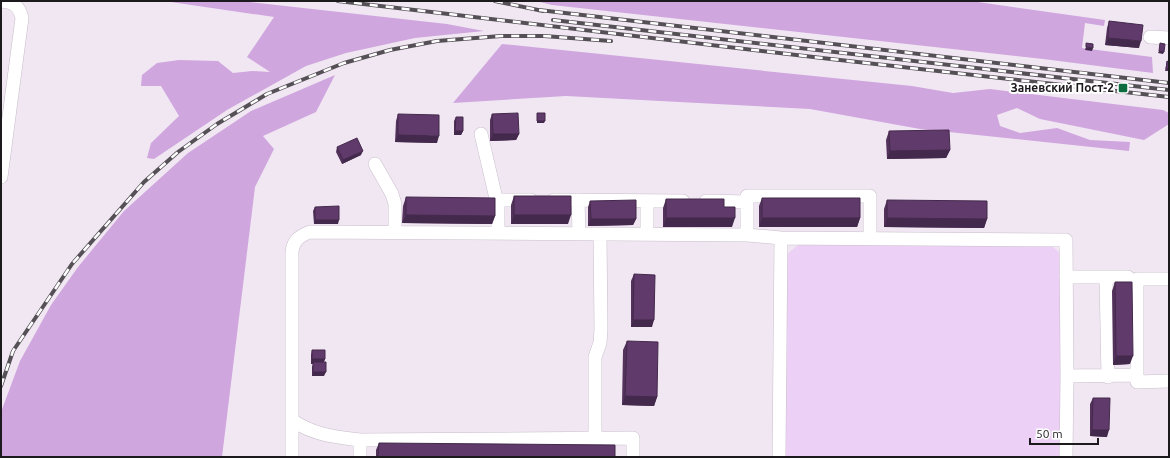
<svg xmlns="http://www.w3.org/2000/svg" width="1170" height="458" font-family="Ubuntu,sans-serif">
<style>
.green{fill:#edd0f6}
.forest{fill:#d0a6de}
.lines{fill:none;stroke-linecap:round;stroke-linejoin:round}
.minor-casing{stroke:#c7beca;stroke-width:14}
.minor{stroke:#fff;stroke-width:13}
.rail-casing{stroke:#555056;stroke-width:4}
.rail{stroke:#fff;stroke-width:2.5;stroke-dasharray:8;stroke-linecap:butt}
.wall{fill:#53325c}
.shaded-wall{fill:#43294b}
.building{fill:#603a6b;stroke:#43294b}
.poi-dot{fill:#0e6b3f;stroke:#fff;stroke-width:1.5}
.labels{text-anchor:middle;stroke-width:4;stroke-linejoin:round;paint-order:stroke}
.poi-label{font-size:12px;font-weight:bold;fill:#1d1a1e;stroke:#fff;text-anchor:end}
</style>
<rect width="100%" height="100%" fill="#f1e7f3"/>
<path class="green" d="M 798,245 L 1052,246 L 1061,254 L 1061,457 L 785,457 L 786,255 Z"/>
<path class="forest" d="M 164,1 L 240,1 L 447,24 L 484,31 L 415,38 L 346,53 L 306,66 L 227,110 L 154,159 L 147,158 L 151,143 L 179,116 L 161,86 L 141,86 L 142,75 L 157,63 L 179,60 L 218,61 L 233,73 L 252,71 L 270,72 L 247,57 L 274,17 Z
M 536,1 L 971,1 L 1105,20 L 1104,26 L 1085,23 L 1082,48 L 1152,57 L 1153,73 L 1043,59 L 552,5 Z
M 502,44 L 912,86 L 953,93 L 990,89 L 1163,110 L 1169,113 L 1169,124 L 1144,140 L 1040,119 L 1017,108 L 997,115 L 1000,126 L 1020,133 L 1057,128 L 1090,140 L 1130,142 L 1129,151 L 920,129 L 810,109 L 566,96 L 453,103 Z
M 335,75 L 316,112 L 263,136 L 274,149 L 255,187 L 222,457 L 1,457 L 1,412 L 20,361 L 51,305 L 78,267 L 124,211 L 188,153 L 251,111 Z"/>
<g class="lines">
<g class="minor-casing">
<path id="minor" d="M 1,1 C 14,2 19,6 22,18 L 1,177
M 1150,37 L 1169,38
M 481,134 L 498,207 L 498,233
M 375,164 L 392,194 L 395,204 L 395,232
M 496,200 L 531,200
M 554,200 L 683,201
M 578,200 L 579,234
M 647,201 L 647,234
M 706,201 L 747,202
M 747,235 L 747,196 L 870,196 L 870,238
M 1066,277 L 1128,277
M 1106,277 L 1108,377
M 1169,279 L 1137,279 L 1137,382 L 1169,381
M 292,420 C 313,435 336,437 360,440 L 633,438 L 633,457
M 595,438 L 595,357 L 600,343 L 601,329 L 600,234
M 360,440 L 360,457
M 292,457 L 292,252 C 293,241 299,236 310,232 L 747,235 L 781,238 L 1066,240 L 1067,376
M 779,457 L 781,238
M 1066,457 L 1067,376 L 1137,375"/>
</g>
<use href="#minor" class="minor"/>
<g class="rail-casing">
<path id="rail" d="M 338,1 L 822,58 L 1169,97
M 495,1 L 543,11
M 539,10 L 1169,83
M 553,20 L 1169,90
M 1,386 L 13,351 L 72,264 L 144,182 L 178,152 L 217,124 L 267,94 L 344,63 L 390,50 L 437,41 L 501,36 L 544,36 L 611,41"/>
</g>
<use href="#rail" class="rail"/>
</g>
<path class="wall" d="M 1109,21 L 1139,48 L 1105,45 L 1107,28 Z
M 1167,61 L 1169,62 L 1169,71 L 1165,71 Z
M 398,114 L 437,143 L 395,142 L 396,121 Z
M 492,114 L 519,134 L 516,140 L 490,141 L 490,120 Z
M 456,117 L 463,131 L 461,135 L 454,135 L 454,121 Z
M 889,131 L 950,150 L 946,158 L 887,159 L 886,140 Z
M 337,147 L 361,155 L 342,164 L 336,152 Z
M 514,196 L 568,224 L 511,224 L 511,205 Z
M 406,197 L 495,216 L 492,224 L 402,223 L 403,206 Z
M 762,198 L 860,218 L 857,227 L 759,227 L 759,206 Z
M 666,199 L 724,207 L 732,227 L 663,227 L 663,208 Z
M 887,200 L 987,219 L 984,228 L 884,227 L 884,209 Z
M 590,201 L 636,219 L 633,225 L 588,226 L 588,207 Z
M 315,207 L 338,224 L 314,224 L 313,211 Z
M 634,274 L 652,327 L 631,327 L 631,281 Z
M 1115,282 L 1130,364 L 1113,365 L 1112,291 Z
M 627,341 L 657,397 L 654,406 L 622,405 L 623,350 Z
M 312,350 L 325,359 L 324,362 L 324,376 L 312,376 L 312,367 L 313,364 L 311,364 L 311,355 Z
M 1093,398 L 1107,437 L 1090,436 L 1090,404 Z
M 379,443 L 615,457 L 376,457 L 376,450 Z"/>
<path class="shaded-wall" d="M 1108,38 L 1141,41 L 1139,48 L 1105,45 Z
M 1086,47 L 1093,48 L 1092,51 L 1085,50 Z
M 1159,51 L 1164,52 L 1163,54 L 1158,53 Z
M 537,121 L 545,121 L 544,123 L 537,123 Z
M 455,131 L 463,131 L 461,135 L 454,135 Z
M 493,134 L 519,134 L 516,140 L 490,141 Z
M 398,135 L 439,136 L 437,143 L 395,142 Z
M 950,150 L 946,158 L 887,159 L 890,151 Z
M 363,151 L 361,155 L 342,164 L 343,160 Z
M 406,215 L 495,216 L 492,224 L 402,223 Z
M 514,215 L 571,215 L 568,224 L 511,224 Z
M 666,218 L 735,218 L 732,227 L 663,227 Z
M 762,218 L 860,218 L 857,227 L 759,227 Z
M 887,218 L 987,219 L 984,228 L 884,227 Z
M 591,219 L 636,219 L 633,225 L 588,226 Z
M 315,220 L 339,220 L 338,224 L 314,224 Z
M 633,320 L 654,320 L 652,327 L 631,327 Z
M 1116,356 L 1133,356 L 1130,364 L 1113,365 Z
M 312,359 L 325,359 L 323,363 L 313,362 L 313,364 L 311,364 Z
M 313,372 L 326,372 L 324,376 L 312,376 Z
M 625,396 L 657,397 L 654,406 L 622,405 Z
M 1092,430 L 1109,430 L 1107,437 L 1090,436 Z"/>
<path class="building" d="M 1109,21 L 1143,25 L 1141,41 L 1108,38 Z
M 1086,43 L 1093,44 L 1093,48 L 1086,47 Z
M 1160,43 L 1165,44 L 1164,52 L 1159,51 Z
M 1167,61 L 1169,62 L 1169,69 L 1166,69 Z
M 518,113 L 519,134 L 493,134 L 492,114 Z
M 537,113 L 545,113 L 545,121 L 537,121 Z
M 398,114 L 439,115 L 439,136 L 398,135 Z
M 456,117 L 463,117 L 463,131 L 455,131 Z
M 949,130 L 950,150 L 890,151 L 889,131 Z
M 357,138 L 363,151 L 343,160 L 337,147 Z
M 514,196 L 571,196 L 571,215 L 514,215 Z
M 406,197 L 495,198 L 495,216 L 406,215 Z
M 762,198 L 860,198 L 860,218 L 762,218 Z
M 666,199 L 724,199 L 724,207 L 735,207 L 735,218 L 666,218 Z
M 636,200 L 636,219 L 591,219 L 590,201 Z
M 887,200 L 987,201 L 987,219 L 887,218 Z
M 339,206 L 339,220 L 315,220 L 315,207 Z
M 634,274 L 655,275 L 654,320 L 633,320 Z
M 1115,282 L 1132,282 L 1133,356 L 1116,356 Z
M 627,341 L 658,342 L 657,397 L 625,396 Z
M 312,350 L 325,350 L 325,359 L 312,359 Z
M 313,362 L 326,362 L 326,372 L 313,372 Z
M 1093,398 L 1110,398 L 1109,430 L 1092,430 Z
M 379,443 L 615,445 L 615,457 L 378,457 Z"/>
<rect class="poi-dot" x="1118" y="83" width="10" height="10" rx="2"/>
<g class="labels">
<g class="poi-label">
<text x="1114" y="92">Заневский Пост-2</text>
</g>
</g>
<rect width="1170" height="458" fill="none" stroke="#1d1a1e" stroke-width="4"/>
<path d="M1030 438v6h68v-6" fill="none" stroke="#1d1a1e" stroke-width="2"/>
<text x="1036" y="438" font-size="12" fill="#1d1a1e" stroke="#ffffff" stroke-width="3" paint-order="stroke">50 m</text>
</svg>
